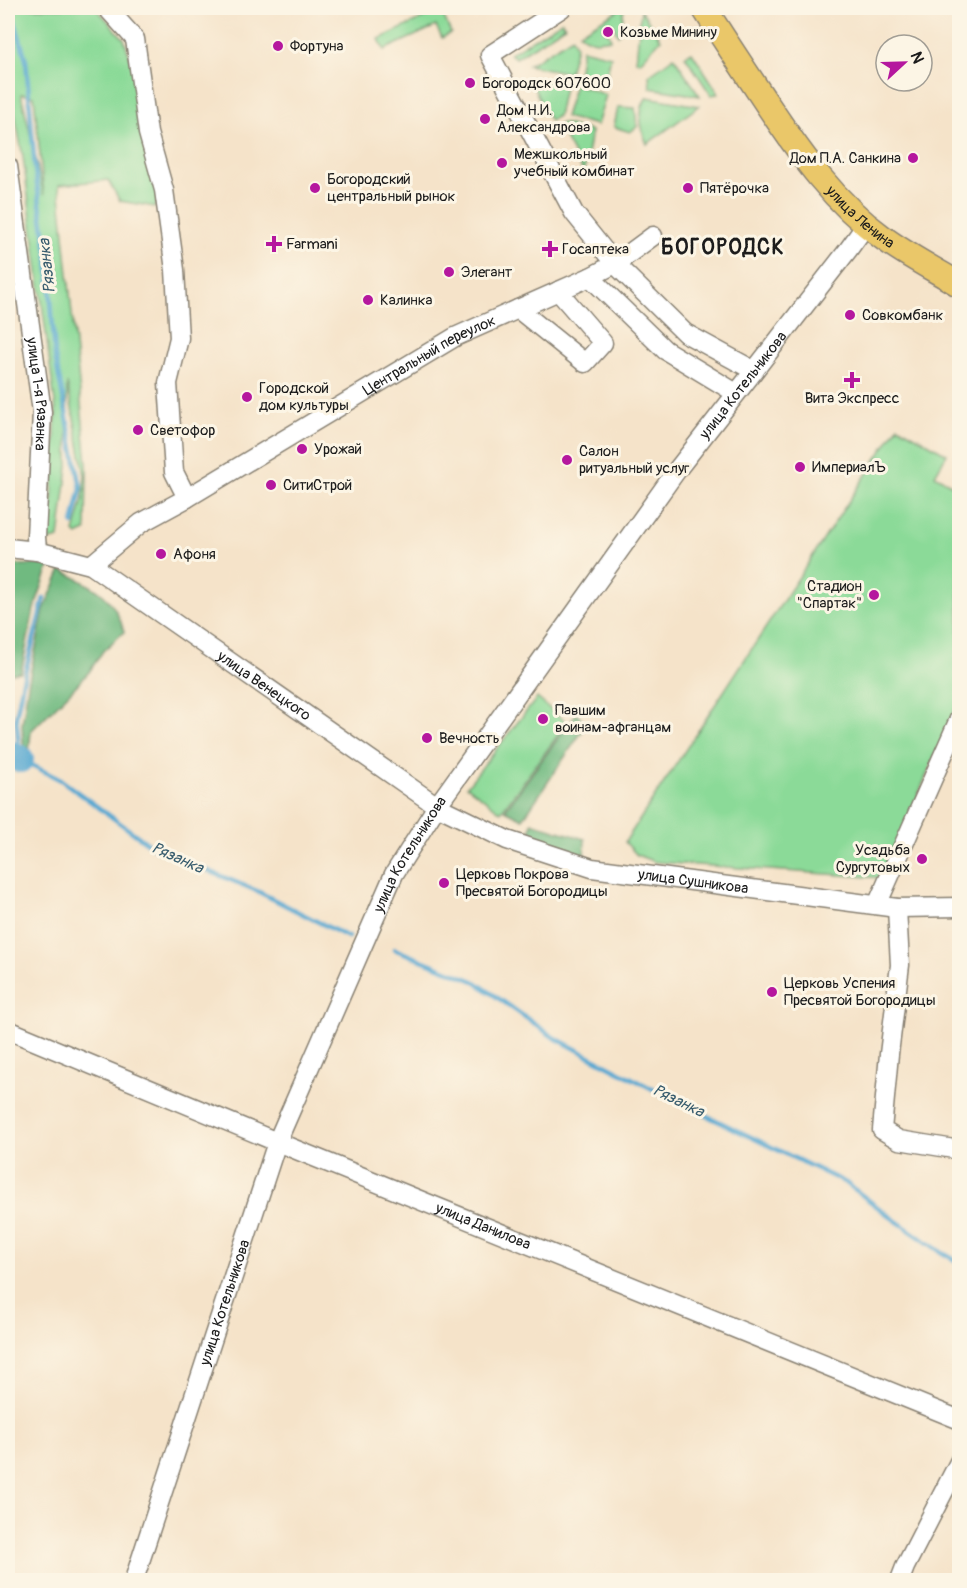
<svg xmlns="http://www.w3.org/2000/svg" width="967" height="1588" font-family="Pangolin,sans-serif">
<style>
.green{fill:#8bda98;stroke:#547b5a;stroke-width:1.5;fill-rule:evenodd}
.forest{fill:#70ba80;stroke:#466b4e;stroke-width:1.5}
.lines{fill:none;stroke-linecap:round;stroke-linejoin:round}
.stream{stroke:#56a8d1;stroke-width:4.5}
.river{stroke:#56a8d1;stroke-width:28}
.minor-casing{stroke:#888072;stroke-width:21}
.major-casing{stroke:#888072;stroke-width:27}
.minor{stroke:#fff;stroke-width:18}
.major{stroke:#eac769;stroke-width:24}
.poi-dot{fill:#b5179e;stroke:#fcf5e5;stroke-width:2}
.labels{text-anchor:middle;stroke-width:6;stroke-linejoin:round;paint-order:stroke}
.poi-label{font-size:15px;fill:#1c1c1c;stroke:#fcf5e5;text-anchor:start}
.street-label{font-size:15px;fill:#1c1c1c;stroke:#fcf5e5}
.water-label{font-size:16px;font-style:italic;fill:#365b6d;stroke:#fcf5e5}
.district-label{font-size:21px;font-weight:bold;letter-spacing:1.5px;fill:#1c1c1c;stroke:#fcf5e5}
</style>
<rect width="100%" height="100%" fill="#fcf5e5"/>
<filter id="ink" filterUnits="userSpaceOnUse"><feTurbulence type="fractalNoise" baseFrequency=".0167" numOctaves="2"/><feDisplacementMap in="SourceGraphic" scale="12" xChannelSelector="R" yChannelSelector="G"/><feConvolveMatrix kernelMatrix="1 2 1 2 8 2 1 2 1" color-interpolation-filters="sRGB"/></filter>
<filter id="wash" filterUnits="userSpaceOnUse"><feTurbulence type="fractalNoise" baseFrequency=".008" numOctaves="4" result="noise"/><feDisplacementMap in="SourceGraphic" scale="24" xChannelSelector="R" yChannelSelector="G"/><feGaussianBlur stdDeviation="1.35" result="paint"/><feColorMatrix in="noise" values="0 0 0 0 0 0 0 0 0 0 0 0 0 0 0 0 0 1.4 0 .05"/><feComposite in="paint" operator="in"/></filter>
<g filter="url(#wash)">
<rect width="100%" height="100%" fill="#f5e3c9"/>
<path class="green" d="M 8,8 L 96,8 L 124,39 L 136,77 L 160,196 L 155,207 L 120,201 L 108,180 L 59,185 L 87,463 L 86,531 L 77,535 L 74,532 L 83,499 L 85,475 L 67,383 L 68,466 L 59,538 L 43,542 L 52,505 L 56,411 L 23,157 L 8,79 ZM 21,94 L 34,96 L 44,195 L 44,194 Z
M 622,8 L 624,8 L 621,30 L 618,35 L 611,23 L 604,29 L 608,32 L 611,39 C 598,42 589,42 579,33 Z
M 441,10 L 451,33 L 442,38 L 436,26 L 384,50 L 379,39 Z
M 641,10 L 661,39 L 640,62 L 636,61 Z
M 562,21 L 565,26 L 516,58 L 510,54 Z
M 572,37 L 576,46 L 569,73 L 528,65 Z
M 582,49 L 611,56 L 606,78 L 578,75 Z
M 692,52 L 719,94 L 711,95 L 685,56 Z
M 674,57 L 700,96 L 650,88 L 649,75 Z
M 529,78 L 565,83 L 558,116 L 550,121 Z
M 575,84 L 606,95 L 597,125 L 565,117 Z
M 647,97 L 699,106 L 647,144 C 641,130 637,111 647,97 Z
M 618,107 L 635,108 L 637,127 L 630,132 L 614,127 Z
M 562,123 L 591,131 L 584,173 L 558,125 Z
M 898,426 L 947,454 L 935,475 L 959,489 L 959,701 L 882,878 L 655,862 L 637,855 L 625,842 Z
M 537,698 L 567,723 L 501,812 L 467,786 Z"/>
<path class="forest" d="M 50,564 L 34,609 L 21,672 L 8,674 L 8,571 L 16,565 Z
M 61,570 C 93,587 115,594 124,632 L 103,651 L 89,672 L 73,689 L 31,731 L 29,752 L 24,754 L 22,725 L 28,685 L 44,609 Z
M 576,714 L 587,724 L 523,819 L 505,810 Z
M 532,823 L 585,839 L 584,859 L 527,843 Z"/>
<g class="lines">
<path class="stream" d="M 11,8 L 26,60 L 35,170 L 48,258 L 55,357 L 81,488 L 73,524
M 44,598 L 23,681 L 16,717 L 20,759 L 61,780 L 154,848 L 257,891 L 348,937
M 394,949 L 474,981 L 553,1037 L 670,1098 L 846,1183 L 892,1218 L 941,1252 L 960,1263"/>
<path class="river" d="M 8,754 L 20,759"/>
</g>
</g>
<g filter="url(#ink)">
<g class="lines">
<g class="minor-casing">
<g id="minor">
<path d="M 107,8 L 135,39 L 148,133 L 164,190 L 175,270 L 179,338 L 168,383 L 174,472 L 187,498"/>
<path d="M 562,8 L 490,55 L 574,213 L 615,264 L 685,333 L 753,370"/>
<path id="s1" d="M 8,166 L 42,412 L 36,537 L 37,551"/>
<path d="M 590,277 L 665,350 L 736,393"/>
<path d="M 518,309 L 585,363 L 603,343 L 558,291"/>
<path id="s2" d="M 8,548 L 37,551 L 91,565 L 437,806 L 507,840 L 592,868 L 897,908 L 960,907"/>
<path id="s3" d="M 91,565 L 141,523 L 187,498 L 455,337 L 590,277 L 615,264 L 653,236"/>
<path d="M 877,905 L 960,717"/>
<path d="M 897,908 L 900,965 L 889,1054 L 882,1130 L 899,1140 L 960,1150"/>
<path id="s4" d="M 8,1030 L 277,1142 L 960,1420"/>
<path id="s5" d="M 134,1580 L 277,1142 L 394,874 L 437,806 L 677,470 L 848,250 L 866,225"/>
<path d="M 900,1580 L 905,1567 L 960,1460"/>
</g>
</g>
<g class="major-casing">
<g id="major">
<path id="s6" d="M 704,8 C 725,41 747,74 769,107 C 801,155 835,203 882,237 C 906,255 934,269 960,285"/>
</g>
</g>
<use href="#minor" class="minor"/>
<use href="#major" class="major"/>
</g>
</g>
<g class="poi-dot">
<circle cx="608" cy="32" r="6"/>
<circle cx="278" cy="46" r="6"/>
<circle cx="470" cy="83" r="6"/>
<circle cx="485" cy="119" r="6"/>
<circle cx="913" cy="158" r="6"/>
<circle cx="502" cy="163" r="6"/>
<circle cx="315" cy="188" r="6"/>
<circle cx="688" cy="188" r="6"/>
<path d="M271 235h6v6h6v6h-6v6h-6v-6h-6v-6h6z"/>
<path d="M547 240h6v6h6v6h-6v6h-6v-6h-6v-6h6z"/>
<circle cx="449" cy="272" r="6"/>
<circle cx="368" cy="300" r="6"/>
<circle cx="850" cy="315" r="6"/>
<path d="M849 371h6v6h6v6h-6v6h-6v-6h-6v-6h6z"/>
<circle cx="247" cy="397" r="6"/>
<circle cx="138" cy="430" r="6"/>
<circle cx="302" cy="449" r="6"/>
<circle cx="567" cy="460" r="6"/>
<circle cx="800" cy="467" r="6"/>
<circle cx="271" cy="485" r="6"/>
<circle cx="161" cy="554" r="6"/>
<circle cx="874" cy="595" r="6"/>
<circle cx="543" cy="719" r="6"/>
<circle cx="427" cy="738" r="6"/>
<circle cx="922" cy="859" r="6"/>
<circle cx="444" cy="883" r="6"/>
<circle cx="772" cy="992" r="6"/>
</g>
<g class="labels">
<g class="poi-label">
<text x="620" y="37">Козьме Минину</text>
<text x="290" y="51">Фортуна</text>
<text x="482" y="88">Богородск 607600</text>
<text x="497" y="115">Дом Н.И.<tspan x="497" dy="17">Александрова</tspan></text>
<text x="514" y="159">Межшкольный<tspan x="514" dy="17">учебный комбинат</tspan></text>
<text x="901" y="163" text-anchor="end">Дом П.А. Санкина</text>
<text x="327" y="184">Богородский<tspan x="327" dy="17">центральный рынок</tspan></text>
<text x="700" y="193">Пятёрочка</text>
<text x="286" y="249">Farmani</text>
<text x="562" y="254">Госаптека</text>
<text x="461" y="277">Элегант</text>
<text x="380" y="305">Калинка</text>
<text x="862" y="320">Совкомбанк</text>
<text x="259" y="393">Городской<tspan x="259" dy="17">дом культуры</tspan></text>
<text x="852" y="403" text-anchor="middle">Вита Экспресс</text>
<text x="150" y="435">Светофор</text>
<text x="314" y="454">Урожай</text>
<text x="579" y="456">Салон<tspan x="579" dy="17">ритуальный услуг</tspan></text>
<text x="812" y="472">ИмпериалЪ</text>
<text x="283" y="490">СитиСтрой</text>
<text x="173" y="559">Афоня</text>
<text x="862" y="591" text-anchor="end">Стадион<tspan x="862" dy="17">"Спартак"</tspan></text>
<text x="555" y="715">Павшим<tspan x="555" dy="17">воинам-афганцам</tspan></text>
<text x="439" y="743">Вечность</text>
<text x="910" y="855" text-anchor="end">Усадьба<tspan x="910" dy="17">Сургутовых</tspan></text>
<text x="456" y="879">Церковь Покрова<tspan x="456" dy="17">Пресвятой Богородицы</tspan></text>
<text x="784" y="988">Церковь Успения<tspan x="784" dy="17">Пресвятой Богородицы</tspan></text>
</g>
<g class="street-label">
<text dy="5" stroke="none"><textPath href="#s6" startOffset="262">улица Ленина</textPath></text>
<text dy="5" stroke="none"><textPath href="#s3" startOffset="399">Центральный переулок</textPath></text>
<text dy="5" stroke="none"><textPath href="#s5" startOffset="1354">улица Котельникова</textPath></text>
<text dy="5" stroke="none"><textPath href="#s1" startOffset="230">улица 1-я Рязанка</textPath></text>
<text dy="5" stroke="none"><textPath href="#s2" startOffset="296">улица Венецкого</textPath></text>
<text dy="5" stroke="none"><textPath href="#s5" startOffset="778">улица Котельникова</textPath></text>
<text dy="5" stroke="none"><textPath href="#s2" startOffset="776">улица Сушникова</textPath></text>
<text dy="5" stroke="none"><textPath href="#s4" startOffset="514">улица Данилова</textPath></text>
<text dy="5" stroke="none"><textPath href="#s5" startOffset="292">улица Котельникова</textPath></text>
</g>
<g class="water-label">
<text transform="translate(46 266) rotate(-96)" y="6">Рязанка</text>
<text transform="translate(178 857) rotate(24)" y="6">Рязанка</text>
<text transform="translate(679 1100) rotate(26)" y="6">Рязанка</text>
</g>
<g class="district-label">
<text x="723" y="254">БОГОРОДСК</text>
</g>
</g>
<rect width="967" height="1588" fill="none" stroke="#fcf5e5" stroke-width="30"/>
<g transform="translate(904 63) rotate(68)"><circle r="28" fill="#fcf5e5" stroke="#a29e95" stroke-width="1.5"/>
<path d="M0-4.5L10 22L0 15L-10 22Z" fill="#b5179e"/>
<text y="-9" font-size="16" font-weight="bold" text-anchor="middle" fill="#1c1c1c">N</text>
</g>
</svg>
